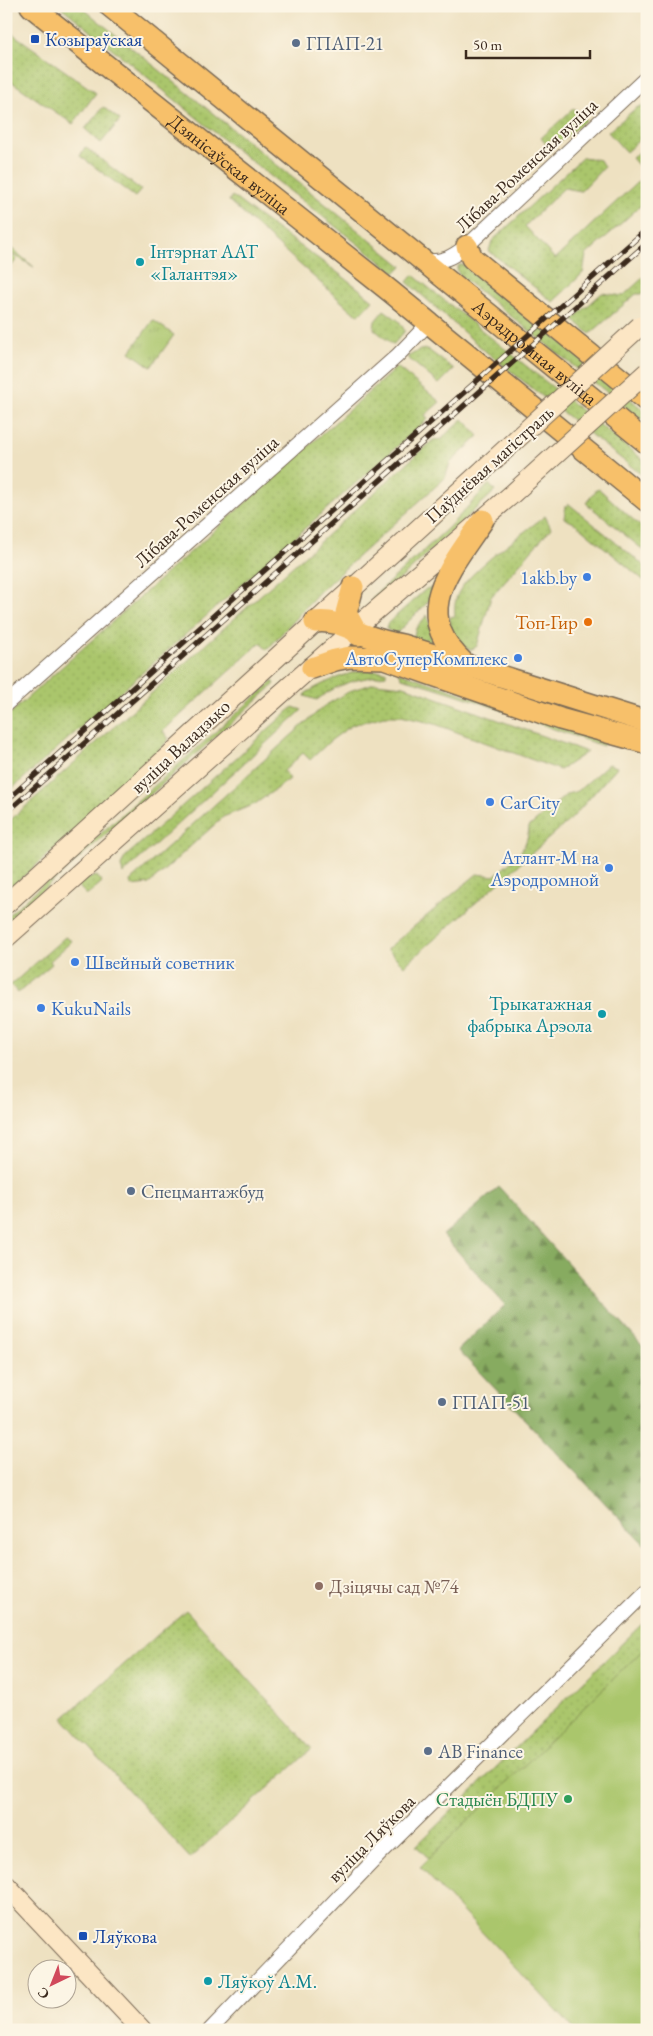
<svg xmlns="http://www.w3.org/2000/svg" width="653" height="2036" font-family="'EB Garamond',serif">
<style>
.grass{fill:url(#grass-dots);stroke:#727845}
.forest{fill:url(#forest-firs);stroke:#616a3f}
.park{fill:url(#park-tufts);stroke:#727845}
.pitch{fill:#aac66c;stroke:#727845}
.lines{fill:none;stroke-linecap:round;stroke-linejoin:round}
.street-casing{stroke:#7a6a57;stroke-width:16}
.secondary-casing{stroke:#7a6a57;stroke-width:21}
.primary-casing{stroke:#7a6a57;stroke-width:24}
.street{stroke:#fff;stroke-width:14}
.secondary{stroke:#fce6c4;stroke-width:19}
.primary{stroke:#f7c06b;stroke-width:21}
.rail-casing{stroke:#3b2a1e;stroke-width:5.5}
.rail{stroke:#fcf5e5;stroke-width:4;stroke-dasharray:11;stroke-linecap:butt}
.secondary-bridge-casing{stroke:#7a6a57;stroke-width:21;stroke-linecap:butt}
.secondary-bridge{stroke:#fce6c4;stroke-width:19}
.transit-dot{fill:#1a4fb4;stroke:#fcf5e5;stroke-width:2}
.service-dot{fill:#5c6f8a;stroke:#fcf5e5;stroke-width:2}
.culture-dot{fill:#0f9aa8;stroke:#fcf5e5;stroke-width:2}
.shop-dot{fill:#3f7fe0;stroke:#fcf5e5;stroke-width:2}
.food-dot{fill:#e8710a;stroke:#fcf5e5;stroke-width:2}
.education-dot{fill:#8d6e63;stroke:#fcf5e5;stroke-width:2}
.leisure-dot{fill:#2e9e5b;stroke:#fcf5e5;stroke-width:2}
.labels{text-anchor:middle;stroke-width:4;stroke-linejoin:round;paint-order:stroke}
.transit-label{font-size:19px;fill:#164399;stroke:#fcf5e5;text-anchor:start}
.service-label{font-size:19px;fill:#4e5e75;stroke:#fcf5e5;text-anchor:start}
.street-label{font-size:19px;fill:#3b2a1e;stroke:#fcf5e5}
.culture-label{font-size:19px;fill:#0d838f;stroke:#fcf5e5;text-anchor:start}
.shop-label{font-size:19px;fill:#366cbe;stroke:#fcf5e5;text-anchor:end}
.food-label{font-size:19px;fill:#c56008;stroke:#fcf5e5;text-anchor:end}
.education-label{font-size:19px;fill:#785e54;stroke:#fcf5e5;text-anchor:start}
.leisure-label{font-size:19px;fill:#27864d;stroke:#fcf5e5;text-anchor:end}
</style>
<defs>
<pattern id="grass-dots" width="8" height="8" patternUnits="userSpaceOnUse" patternTransform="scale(1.25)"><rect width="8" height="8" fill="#aac66c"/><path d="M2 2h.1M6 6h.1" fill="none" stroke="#93aa5d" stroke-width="1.8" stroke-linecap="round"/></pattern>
<pattern id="forest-firs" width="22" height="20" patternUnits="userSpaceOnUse" patternTransform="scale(1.25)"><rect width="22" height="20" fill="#87ab60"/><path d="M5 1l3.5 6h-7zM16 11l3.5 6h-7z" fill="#708b4f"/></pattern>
<pattern id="park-tufts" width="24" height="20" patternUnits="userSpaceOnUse" patternTransform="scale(1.25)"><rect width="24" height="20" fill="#aac66c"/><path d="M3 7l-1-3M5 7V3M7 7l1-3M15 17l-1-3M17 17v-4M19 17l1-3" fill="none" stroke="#93aa5d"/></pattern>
</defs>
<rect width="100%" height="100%" fill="#fcf5e5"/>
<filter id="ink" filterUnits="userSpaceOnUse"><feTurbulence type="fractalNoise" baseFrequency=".02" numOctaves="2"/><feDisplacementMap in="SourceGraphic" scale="10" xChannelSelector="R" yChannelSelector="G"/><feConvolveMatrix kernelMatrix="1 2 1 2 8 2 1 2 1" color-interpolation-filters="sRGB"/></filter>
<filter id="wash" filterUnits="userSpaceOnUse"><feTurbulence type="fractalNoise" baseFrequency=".0096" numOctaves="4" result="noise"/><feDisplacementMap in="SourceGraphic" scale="20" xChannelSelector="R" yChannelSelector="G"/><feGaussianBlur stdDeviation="1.12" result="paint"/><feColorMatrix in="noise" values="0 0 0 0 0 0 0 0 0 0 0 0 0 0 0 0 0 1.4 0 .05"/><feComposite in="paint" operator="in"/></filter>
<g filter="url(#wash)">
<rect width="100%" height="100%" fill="#eee1c1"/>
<path class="grass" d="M 60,6 L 80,6 L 402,266 L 395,273 L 218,135 Z
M 6,29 L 96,93 L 73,124 L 6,78 Z
M 644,105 L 647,108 L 647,133 L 626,152 L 608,132 L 636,108 Z
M 103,107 L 120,120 L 101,143 L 85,129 Z
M 574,108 L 586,120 L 556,145 L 547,145 L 541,138 Z
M 647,146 L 647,200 L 586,255 L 583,273 L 553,302 L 489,251 L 492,241 L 583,157 L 600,160 L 604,167 L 581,191 L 564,188 L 525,226 L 555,259 L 646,174 L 632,158 Z
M 85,147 L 141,190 L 135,197 L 80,156 Z
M 232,196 C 278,232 328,263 373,300 L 359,315 L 353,312 L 229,201 Z
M 6,244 L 34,267 L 6,250 Z
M 459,265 L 465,265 L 470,272 L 524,311 L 647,413 L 647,424 L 459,275 L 457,269 Z
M 647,274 L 647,294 L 636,294 L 590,334 L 573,319 L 602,293 L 623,296 Z
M 413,275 L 647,463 L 647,479 L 485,351 L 407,282 Z
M 384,310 L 399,321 L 405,331 L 393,345 L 374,329 L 375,321 Z
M 427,349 L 454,369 L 439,384 L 407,357 L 420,350 Z
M 397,367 L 440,402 L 425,415 L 428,419 L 6,794 L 6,717 Z
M 463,419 L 479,436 L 450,463 L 445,478 L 319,592 L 267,650 L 260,643 L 163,731 L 169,739 L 137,776 L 6,892 L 6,824 L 433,440 L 443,439 L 444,436 Z
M 489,484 L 495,491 L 368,609 L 374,596 L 448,528 Z
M 598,488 L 647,532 L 647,553 L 586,503 Z
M 569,504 L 647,568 L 647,583 L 576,524 L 564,518 L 566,506 Z
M 545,516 L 551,528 L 491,597 L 477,646 L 471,650 L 459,646 L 450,626 L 450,617 L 455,616 C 454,607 455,598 460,590 C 474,567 522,534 545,516 Z
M 432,588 L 432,598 L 398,632 L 394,633 L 386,629 L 388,623 L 426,589 Z
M 427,615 L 436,643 L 431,645 L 413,639 L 416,628 Z
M 363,670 L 386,671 L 386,675 C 360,678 338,683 317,700 L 305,696 L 306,693 C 325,682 341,675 363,670 Z
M 399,672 L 605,742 L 603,746 C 536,724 470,696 402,678 Z
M 273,681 L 275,684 L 6,923 L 6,917 Z
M 375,683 L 404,686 L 587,752 L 560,770 L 435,724 L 401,716 L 384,716 L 352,725 L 330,741 L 310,760 L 303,753 L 284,771 L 290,779 L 255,804 L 223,817 L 149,884 L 131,886 L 130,881 L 324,706 L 352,690 Z
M 293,707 L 302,710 L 123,874 L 121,866 L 125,857 Z
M 608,764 L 617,767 L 573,817 L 404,966 L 387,949 L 477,874 L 494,876 C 512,860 527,853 529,827 L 567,794 L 578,791 Z
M 97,876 L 102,882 L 87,895 L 77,885 L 82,880 Z
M 65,937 L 72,941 L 50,961 L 52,964 L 18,993 L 11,985 Z
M 186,1610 L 312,1749 L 190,1858 L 63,1718 Z
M 647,1619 L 647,1659 L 455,1883 L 416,1846 Z"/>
<path class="forest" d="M 499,1187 L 647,1351 L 647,1547 L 458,1350 L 505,1305 L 443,1235 Z"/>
<path class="park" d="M 153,320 L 174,335 L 151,367 L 130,352 Z"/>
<path class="pitch" d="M 6,250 L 17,259 L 6,273 Z
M 647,1646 L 647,2030 L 575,2030 L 420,1867 Z"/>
</g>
<g filter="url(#ink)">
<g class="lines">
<g class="street-casing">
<path id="street" d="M 424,261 C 443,263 452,257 467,246 L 647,77
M 6,704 L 397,356 L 429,323
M 210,2030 L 381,1853 L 647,1591"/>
</g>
<g class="secondary-casing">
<path id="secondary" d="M 6,904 L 484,469
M 6,938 L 354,629 L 510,496
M 6,1885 L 142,2030"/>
</g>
<g class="primary-casing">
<g id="primary">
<path id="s1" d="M 31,6 L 390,291 L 647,501"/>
<path id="s2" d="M 110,6 L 647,443"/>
<path d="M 467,246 L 472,258 L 647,401"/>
<path d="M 353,587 L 346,613 L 358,635"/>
<path d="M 315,622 C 337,619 352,631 371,637 C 382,641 392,643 402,645 L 647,722"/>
<path d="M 465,664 C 408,613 450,569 483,520"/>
<path d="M 312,668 L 335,660 L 350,657 L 384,658 L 560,719 L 647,743"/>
</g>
</g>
<use href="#street" class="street"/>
<use href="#secondary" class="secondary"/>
<use href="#primary" class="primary"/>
<g class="rail-casing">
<path id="rail" d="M 6,801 L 647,229
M 6,813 L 647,243"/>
</g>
<use href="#rail" class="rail"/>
<g class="secondary-bridge-casing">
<path id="secondary-bridge" d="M 484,469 L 640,326
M 510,496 L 647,372"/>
</g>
<use href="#secondary-bridge" class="secondary-bridge"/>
</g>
</g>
<g class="transit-dot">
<rect x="30" y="34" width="10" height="10" rx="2.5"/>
<rect x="78" y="1931" width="10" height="10" rx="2.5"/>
</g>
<g class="service-dot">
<circle cx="296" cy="43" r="5"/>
<circle cx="131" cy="1191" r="5"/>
<circle cx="442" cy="1402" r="5"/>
<circle cx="428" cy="1751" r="5"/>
</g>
<g class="culture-dot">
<circle cx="140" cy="262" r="5"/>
<circle cx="602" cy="1014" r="5"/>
<circle cx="208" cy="1981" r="5"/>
</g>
<g class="shop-dot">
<circle cx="587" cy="577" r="5"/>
<circle cx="518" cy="658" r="5"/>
<circle cx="490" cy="802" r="5"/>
<circle cx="609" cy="868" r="5"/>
<circle cx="75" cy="962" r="5"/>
<circle cx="41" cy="1008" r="5"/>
</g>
<circle class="food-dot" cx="588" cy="622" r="5"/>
<circle class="education-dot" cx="319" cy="1586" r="5"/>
<circle class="leisure-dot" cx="568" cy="1799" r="5"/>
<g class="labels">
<g class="transit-label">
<text x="45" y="46">Козыраўская</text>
<text x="93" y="1943">Ляўкова</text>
</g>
<g class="service-label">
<text x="306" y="50">ГПАП-21</text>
<text x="141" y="1198">Спецмантажбуд</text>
<text x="452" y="1409">ГПАП-51</text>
<text x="438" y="1758">AB Finance</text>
</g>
<g class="street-label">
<text dy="7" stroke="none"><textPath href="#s1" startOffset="254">Дзянісаўская вуліца</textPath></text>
<text transform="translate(526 165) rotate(-43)" y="7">Лібава-Роменская вуліца</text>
<text dy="7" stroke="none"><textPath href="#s2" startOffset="548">Аэрадромная вуліца</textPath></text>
<text transform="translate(489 464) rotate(-42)" y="7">Паўднёвая магістраль</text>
<text transform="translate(206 501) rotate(-42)" y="7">Лібава-Роменская вуліца</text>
<text transform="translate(180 746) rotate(-43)" y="7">вуліца Валадзько</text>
<text transform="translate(371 1838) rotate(-45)" y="7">вуліца Ляўкова</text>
</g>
<g class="culture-label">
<text x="150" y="258">Інтэрнат ААТ<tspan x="150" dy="22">«Галантэя»</tspan></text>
<text x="592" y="1010" text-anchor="end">Трыкатажная<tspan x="592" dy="22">фабрыка Арэола</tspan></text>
<text x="218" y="1988">Ляўкоў А.М.</text>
</g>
<g class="shop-label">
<text x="577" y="584">1akb.by</text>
<text x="508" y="665">АвтоСуперКомплекс</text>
<text x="500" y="809" text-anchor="start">CarCity</text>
<text x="599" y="864">Атлант-М на<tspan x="599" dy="22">Аэродромной</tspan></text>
<text x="85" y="969" text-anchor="start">Швейный советник</text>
<text x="51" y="1015" text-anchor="start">KukuNails</text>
</g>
<g class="food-label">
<text x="578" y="629">Топ-Гир</text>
</g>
<g class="education-label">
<text x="329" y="1593">Дзіцячы сад №74</text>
</g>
<g class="leisure-label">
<text x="558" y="1806">Стадыён БДПУ</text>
</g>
</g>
<rect width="653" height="2036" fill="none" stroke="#fcf5e5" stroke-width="25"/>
<g transform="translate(52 1984) rotate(223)"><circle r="24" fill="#fcf5e5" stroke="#afa495"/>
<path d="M0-4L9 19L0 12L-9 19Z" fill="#d1495b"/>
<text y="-8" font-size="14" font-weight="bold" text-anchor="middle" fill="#3b2a1e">С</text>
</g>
<path d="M466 50v8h124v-8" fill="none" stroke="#3b2a1e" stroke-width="2.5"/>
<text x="473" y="50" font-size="15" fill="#3b2a1e" stroke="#fcf5e5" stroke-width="4" paint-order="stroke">50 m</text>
</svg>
